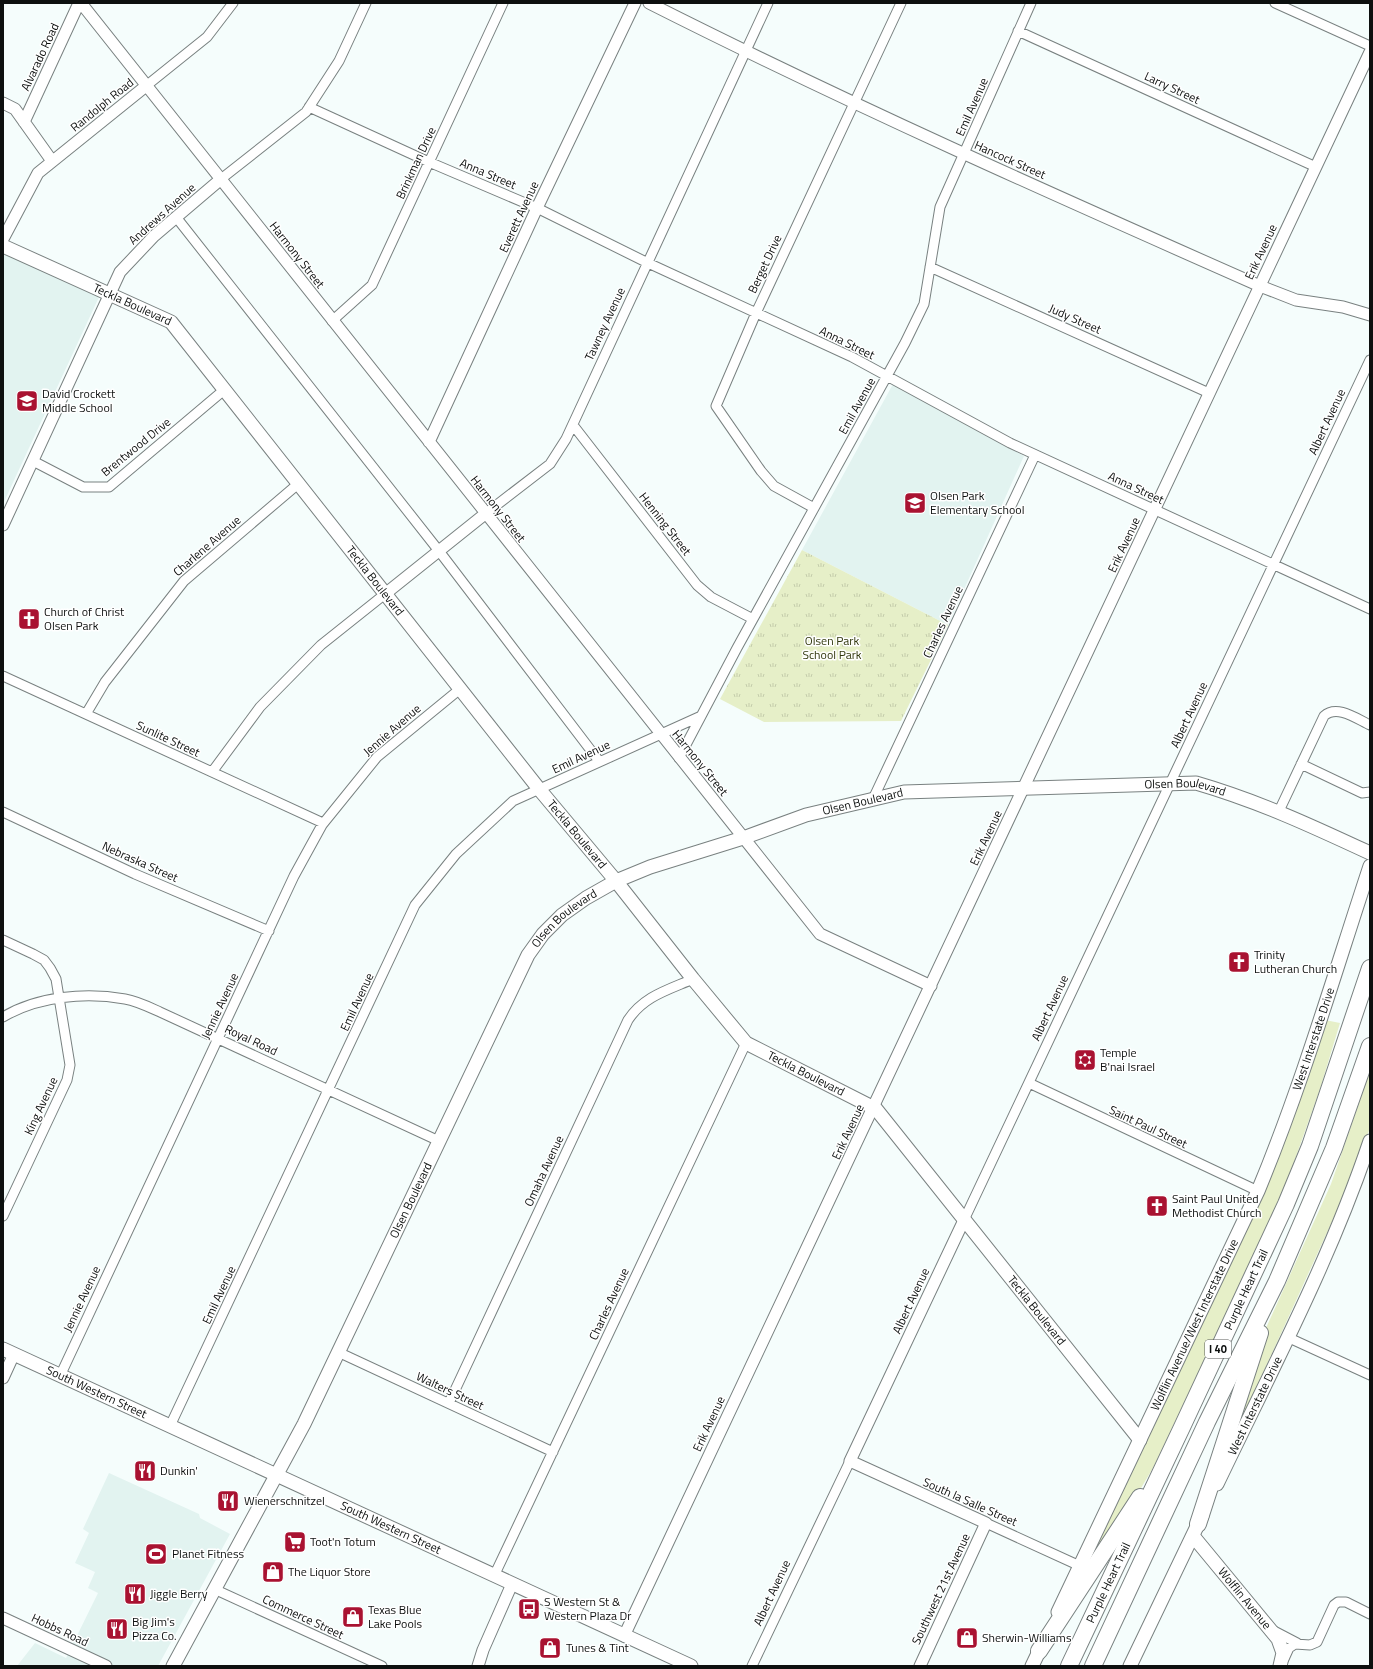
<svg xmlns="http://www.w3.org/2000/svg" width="1373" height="1669" font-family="'Titillium Web',sans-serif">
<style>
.built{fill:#e2f3f0}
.grass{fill:#e6efc8}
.park{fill:url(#park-tufts)}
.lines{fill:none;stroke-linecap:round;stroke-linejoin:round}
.minor-casing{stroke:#798180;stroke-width:11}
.tertiary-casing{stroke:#798180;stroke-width:13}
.secondary-casing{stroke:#798180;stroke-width:15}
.motorway-casing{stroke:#798180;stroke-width:18}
.minor{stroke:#fff;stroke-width:9}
.tertiary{stroke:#fff;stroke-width:11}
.secondary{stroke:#fff;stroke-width:13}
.motorway{stroke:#fff;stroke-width:16}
.labels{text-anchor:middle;stroke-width:3;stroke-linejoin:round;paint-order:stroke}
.shield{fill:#fff;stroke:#565857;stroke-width:1}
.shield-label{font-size:11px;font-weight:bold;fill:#0d100f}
.street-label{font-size:12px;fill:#0d100f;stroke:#fff}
.poi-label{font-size:12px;fill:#0d100f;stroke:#fff;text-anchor:start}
.park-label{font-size:12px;fill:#30370c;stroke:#fff}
</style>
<defs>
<pattern id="park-tufts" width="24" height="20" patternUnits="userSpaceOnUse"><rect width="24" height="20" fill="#e6efc8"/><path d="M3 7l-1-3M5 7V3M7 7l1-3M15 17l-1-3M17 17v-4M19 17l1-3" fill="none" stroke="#c4ccab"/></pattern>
</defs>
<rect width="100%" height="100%" fill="#f5fdfc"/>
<path class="built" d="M 3,253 L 99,297 L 3,504 Z
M 893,384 L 1024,456 L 948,625 L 802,550 Z
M 109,1473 L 199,1514 L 200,1518 L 230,1534 L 158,1666 L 17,1666 L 35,1643 L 66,1658 L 98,1593 L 88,1588 L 95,1572 L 75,1563 L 89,1533 L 83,1529 Z"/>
<path class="grass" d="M 1325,1020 L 1340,1023 L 1320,1089 L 1282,1196 L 1153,1468 L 1119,1525 L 1079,1580 L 1259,1198 Z
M 1369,1074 L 1370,1128 L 1351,1180 L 1232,1441 L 1266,1328 L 1331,1184 Z"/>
<path class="park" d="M 802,550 L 948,625 L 901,721 L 764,722 L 720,699 Z"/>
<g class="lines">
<g class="minor-casing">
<path id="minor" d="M 1275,3 L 1370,46
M 1018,31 L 1316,167
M 146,86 L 207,37 L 233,3
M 309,107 L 429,162 L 537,208 L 648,263 L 852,357 L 1010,443 L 1370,609
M 221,179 L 306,112 L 339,61 L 366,3
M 176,217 L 439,551 L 599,761
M 930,267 L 1209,393
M 332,321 L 372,285 L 503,3
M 573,425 L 697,585 L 711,597 L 753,619
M 33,461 L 83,487 L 109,487 L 224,390
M 814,508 L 774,486 L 761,471 L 716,406 L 756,313 L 901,3
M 485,514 L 550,464 L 566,439 L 768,3
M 3,676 L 323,823
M 86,714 L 105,682 L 184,581 L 298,484
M 679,758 L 737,648 L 905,343 L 924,304 L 940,207 L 1031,3
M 1301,764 L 1362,793 L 1370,792
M 212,772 L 260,707 L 321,645 L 385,594
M 873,799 L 1035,455
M 1279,811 L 1324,716 C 1337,704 1357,719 1370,725
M 3,812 L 135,874 L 269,931
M 3,940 L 33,954 L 44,960 L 50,968 L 56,979 L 70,1065 L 67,1080 L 3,1216
M 3,1017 C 38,996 86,992 125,999 C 137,1001 149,1007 160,1012 L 439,1141
M 1029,1083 L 1258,1191
M 964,1220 L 1370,360
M 1287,1337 L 1370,1375
M 338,1352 L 553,1452
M 60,1376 L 294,876 L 322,825 L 377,757 L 460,689
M 449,1403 L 628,1020 C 644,996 668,990 693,979
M 170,1426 L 415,905 L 456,854 L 513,801 L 701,716
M 986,1523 L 1080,1566
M 494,1576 L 746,1043
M 214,1589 L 382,1666
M 1274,1631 L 1297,1643
M 1284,1659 L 1289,1648 L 1295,1644 L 1310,1645 L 1317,1642 L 1334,1605 L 1338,1602 L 1346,1602 L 1370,1614
M 752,1666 L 850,1461"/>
</g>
<g class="tertiary-casing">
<path id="tertiary" d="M 81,3 L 820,934 L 931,986
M 649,3 C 849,104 1054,195 1260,286 L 1296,300 L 1343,307 L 1370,315
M 3,103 L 15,109 L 52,161
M 24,122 L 79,3
M 3,239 L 38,173 L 146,86
M 429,442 L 537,208 L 635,3
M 3,525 L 120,272 L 154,236 L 221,179
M 385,594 L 485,514
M 3,1378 L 14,1354
M 3,1618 L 106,1666
M 624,1636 L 1370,52
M 478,1666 L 483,1650 L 512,1584
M 920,1666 L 986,1523 L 850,1461 L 964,1220"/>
</g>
<g class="secondary-casing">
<g id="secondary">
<path id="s1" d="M 3,246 L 171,322 L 539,789 L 616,881 L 693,979 L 746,1043 L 876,1109 L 1140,1440"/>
<path id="s2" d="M 3,1349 L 691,1666"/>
<path id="s3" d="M 1217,1484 C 1271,1371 1330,1260 1370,1141"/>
<path id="s4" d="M 1193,1536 L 1278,1639 L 1283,1653 L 1280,1666"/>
<path id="s5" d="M 1058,1612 L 1258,1191 C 1302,1085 1334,975 1370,866"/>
<path id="s6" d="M 173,1666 L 304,1424 L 528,955 L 543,934 L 562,915 L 586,898 L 616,881 L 650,867 L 743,838 L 806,815 L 904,792 L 1196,783 C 1258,801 1312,826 1370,853"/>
<path d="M 1032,1666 L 1043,1643"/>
<path d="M 1130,1666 L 1202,1516"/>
</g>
</g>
<g class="motorway-casing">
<g id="motorway">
<path d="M 1198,1524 L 1260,1333"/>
<path d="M 1039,1651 L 1140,1497"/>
<path id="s7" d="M 1069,1666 L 1183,1425 L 1286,1204 L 1310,1146 L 1370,968"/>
<path d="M 1093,1666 L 1207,1422 L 1277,1281 L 1334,1148 L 1370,1046"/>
</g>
</g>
<use href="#minor" class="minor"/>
<use href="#tertiary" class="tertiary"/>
<use href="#secondary" class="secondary"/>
<use href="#motorway" class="motorway"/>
</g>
<defs>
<g id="school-square" transform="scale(1.15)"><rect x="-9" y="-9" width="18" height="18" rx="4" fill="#a91231" stroke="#fff"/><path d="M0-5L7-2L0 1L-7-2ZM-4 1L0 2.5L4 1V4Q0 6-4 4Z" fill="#fff"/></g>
<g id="church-square" transform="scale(1.15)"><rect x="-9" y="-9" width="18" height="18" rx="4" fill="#a91231" stroke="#fff"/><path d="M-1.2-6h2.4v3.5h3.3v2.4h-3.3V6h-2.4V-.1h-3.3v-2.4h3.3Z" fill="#fff"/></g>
<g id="synagogue-square" transform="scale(1.15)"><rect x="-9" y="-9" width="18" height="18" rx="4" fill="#a91231" stroke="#fff"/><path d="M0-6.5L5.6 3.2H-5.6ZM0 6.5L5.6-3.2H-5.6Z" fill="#fff"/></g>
<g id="restaurant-square" transform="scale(1.15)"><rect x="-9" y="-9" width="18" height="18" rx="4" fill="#a91231" stroke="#fff"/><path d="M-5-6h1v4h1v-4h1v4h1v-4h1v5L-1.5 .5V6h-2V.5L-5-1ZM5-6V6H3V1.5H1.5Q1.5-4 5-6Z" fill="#fff"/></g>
<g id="supermarket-square" transform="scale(1.15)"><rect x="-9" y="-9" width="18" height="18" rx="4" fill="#a91231" stroke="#fff"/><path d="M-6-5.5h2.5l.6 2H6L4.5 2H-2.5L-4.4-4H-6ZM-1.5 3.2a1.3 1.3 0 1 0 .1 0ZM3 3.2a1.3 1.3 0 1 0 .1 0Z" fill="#fff"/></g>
<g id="stadium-square" transform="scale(1.15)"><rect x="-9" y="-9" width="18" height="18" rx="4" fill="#a91231" stroke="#fff"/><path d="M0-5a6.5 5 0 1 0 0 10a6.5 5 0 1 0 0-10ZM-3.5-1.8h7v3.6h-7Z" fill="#fff"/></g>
<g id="shop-square" transform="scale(1.15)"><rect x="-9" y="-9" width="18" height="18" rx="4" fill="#a91231" stroke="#fff"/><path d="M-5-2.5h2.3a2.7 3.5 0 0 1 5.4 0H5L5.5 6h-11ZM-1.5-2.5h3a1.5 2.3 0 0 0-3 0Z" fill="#fff"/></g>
<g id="bus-square" transform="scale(1.15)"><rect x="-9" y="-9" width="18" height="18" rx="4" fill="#a91231" stroke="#fff"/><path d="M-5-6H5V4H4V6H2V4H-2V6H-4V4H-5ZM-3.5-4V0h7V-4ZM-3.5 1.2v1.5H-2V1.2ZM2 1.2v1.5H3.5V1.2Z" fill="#fff"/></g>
</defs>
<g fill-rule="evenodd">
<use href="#school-square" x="27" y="401"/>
<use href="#school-square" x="915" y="503"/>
<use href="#church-square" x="29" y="619"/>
<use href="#church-square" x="1239" y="962"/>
<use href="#synagogue-square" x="1085" y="1060"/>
<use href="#church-square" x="1157" y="1206"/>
<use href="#restaurant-square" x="145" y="1471"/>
<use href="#restaurant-square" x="228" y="1501"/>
<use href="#supermarket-square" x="295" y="1542"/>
<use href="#stadium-square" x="156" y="1554"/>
<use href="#shop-square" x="273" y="1572"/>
<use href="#restaurant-square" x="135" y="1594"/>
<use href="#bus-square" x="529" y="1609"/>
<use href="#shop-square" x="353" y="1617"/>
<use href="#restaurant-square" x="117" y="1629"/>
<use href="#shop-square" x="967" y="1638"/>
<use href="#shop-square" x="550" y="1648"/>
</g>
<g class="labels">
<rect class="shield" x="1205" y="1340" width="26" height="18" rx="3"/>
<g class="shield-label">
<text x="1218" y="1353">I 40</text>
</g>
<g class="street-label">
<text transform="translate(40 57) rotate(-65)" y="4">Alvarado Road</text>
<text transform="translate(1172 88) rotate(25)" y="4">Larry Street</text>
<text transform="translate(102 105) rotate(-39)" y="4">Randolph Road</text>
<text transform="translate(972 107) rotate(-66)" y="4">Emil Avenue</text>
<text transform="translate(1010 160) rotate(24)" y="4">Hancock Street</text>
<text transform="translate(416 163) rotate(-65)" y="4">Brinkman Drive</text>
<text transform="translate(488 174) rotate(23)" y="4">Anna Street</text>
<text transform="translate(162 214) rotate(-42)" y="4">Andrews Avenue</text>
<text transform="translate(519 217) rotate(-65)" y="4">Everett Avenue</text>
<text transform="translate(1261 252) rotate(-65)" y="4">Erik Avenue</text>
<text transform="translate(297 255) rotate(52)" y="4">Harmony Street</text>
<text transform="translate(765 264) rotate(-65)" y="4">Berget Drive</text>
<text dy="4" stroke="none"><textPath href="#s1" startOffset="142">Teckla Boulevard</textPath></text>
<text transform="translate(1075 319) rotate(24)" y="4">Judy Street</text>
<text transform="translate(605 324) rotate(-65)" y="4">Tawney Avenue</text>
<text transform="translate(847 343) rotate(26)" y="4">Anna Street</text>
<text transform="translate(857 406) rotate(-61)" y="4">Emil Avenue</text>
<text transform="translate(1327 422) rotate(-65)" y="4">Albert Avenue</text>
<text transform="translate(136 447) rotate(-39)" y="4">Brentwood Drive</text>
<text transform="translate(1136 488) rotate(25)" y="4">Anna Street</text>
<text transform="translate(498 509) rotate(52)" y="4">Harmony Street</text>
<text transform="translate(665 524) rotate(52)" y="4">Henning Street</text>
<text transform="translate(1124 545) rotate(-65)" y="4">Erik Avenue</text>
<text transform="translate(207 546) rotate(-41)" y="4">Charlene Avenue</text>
<text dy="4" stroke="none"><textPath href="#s1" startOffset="514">Teckla Boulevard</textPath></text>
<text transform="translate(943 622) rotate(-65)" y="4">Charles Avenue</text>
<text transform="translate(1189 715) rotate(-65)" y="4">Albert Avenue</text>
<text transform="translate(392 730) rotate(-41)" y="4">Jennie Avenue</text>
<text transform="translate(168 739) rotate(25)" y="4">Sunlite Street</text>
<text transform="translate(581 757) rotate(-25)" y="4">Emil Avenue</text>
<text transform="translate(700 763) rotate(51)" y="4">Harmony Street</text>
<text dy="4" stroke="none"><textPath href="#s6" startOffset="1495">Olsen Boulevard</textPath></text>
<text dy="4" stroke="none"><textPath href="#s6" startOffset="1171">Olsen Boulevard</textPath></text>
<text dy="4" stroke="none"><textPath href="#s1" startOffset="838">Teckla Boulevard</textPath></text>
<text transform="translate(986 838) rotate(-65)" y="4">Erik Avenue</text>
<text transform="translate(140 862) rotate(24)" y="4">Nebraska Street</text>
<text dy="4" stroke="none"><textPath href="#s6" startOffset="847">Olsen Boulevard</textPath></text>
<text transform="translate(357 1002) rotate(-65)" y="4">Emil Avenue</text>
<text transform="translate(220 1006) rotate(-65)" y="4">Jennie Avenue</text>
<text transform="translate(1050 1008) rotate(-65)" y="4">Albert Avenue</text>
<text dy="4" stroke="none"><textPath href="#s5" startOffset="628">West Interstate Drive</textPath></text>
<text transform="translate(251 1040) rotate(25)" y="4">Royal Road</text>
<text dy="4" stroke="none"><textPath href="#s1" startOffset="1174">Teckla Boulevard</textPath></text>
<text transform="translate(41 1106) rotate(-65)" y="4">King Avenue</text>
<text transform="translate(1148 1127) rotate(25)" y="4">Saint Paul Street</text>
<text transform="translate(848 1132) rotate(-65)" y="4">Erik Avenue</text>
<text transform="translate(544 1171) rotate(-65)" y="4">Omaha Avenue</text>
<text dy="4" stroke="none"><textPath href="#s6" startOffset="523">Olsen Boulevard</textPath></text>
<text dy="4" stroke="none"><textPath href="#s7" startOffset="416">Purple Heart Trail</textPath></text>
<text transform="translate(219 1295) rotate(-65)" y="4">Emil Avenue</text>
<text transform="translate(82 1299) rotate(-65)" y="4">Jennie Avenue</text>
<text transform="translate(911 1301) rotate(-65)" y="4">Albert Avenue</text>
<text transform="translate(609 1304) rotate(-65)" y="4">Charles Avenue</text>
<text dy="4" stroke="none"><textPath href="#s1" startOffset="1510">Teckla Boulevard</textPath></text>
<text dy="4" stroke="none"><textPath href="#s5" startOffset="318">Wolflin Avenue/West Interstate Drive</textPath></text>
<text transform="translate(450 1391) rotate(25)" y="4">Walters Street</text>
<text dy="4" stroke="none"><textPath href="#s2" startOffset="103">South Western Street</textPath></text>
<text dy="4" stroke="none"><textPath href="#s3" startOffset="87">West Interstate Drive</textPath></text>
<text transform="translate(709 1424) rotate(-65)" y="4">Erik Avenue</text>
<text transform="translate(970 1502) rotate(24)" y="4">South la Salle Street</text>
<text dy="4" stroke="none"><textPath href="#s2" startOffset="427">South Western Street</textPath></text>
<text dy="4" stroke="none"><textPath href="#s7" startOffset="92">Purple Heart Trail</textPath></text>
<text transform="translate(941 1589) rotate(-65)" y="4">Southwest 21st Avenue</text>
<text transform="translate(772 1593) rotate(-65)" y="4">Albert Avenue</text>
<text dy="4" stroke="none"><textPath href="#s4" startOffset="81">Wolflin Avenue</textPath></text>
<text transform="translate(303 1617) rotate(25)" y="4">Commerce Street</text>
<text transform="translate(60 1630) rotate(25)" y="4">Hobbs Road</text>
</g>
<g class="poi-label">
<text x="42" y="398">David Crockett<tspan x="42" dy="14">Middle School</tspan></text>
<text x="930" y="500">Olsen Park<tspan x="930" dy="14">Elementary School</tspan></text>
<text x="44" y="616">Church of Christ<tspan x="44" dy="14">Olsen Park</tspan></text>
<text x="1254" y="959">Trinity<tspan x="1254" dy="14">Lutheran Church</tspan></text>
<text x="1100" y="1057">Temple<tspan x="1100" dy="14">B'nai Israel</tspan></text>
<text x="1172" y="1203">Saint Paul United<tspan x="1172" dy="14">Methodist Church</tspan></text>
<text x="160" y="1475">Dunkin'</text>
<text x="244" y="1505">Wienerschnitzel</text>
<text x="310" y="1546">Toot'n Totum</text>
<text x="172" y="1558">Planet Fitness</text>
<text x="288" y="1576">The Liquor Store</text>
<text x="150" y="1598">Jiggle Berry</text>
<text x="544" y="1606">S Western St &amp;<tspan x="544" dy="14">Western Plaza Dr</tspan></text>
<text x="368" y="1614">Texas Blue<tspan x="368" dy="14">Lake Pools</tspan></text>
<text x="132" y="1626">Big Jim's<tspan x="132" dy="14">Pizza Co.</tspan></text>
<text x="982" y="1642">Sherwin-Williams</text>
<text x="566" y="1652">Tunes &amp; Tint</text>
</g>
<g class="park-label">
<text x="832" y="645">Olsen Park<tspan x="832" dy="14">School Park</tspan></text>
</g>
</g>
<rect width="1373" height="1669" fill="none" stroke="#0d100f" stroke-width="8"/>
</svg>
